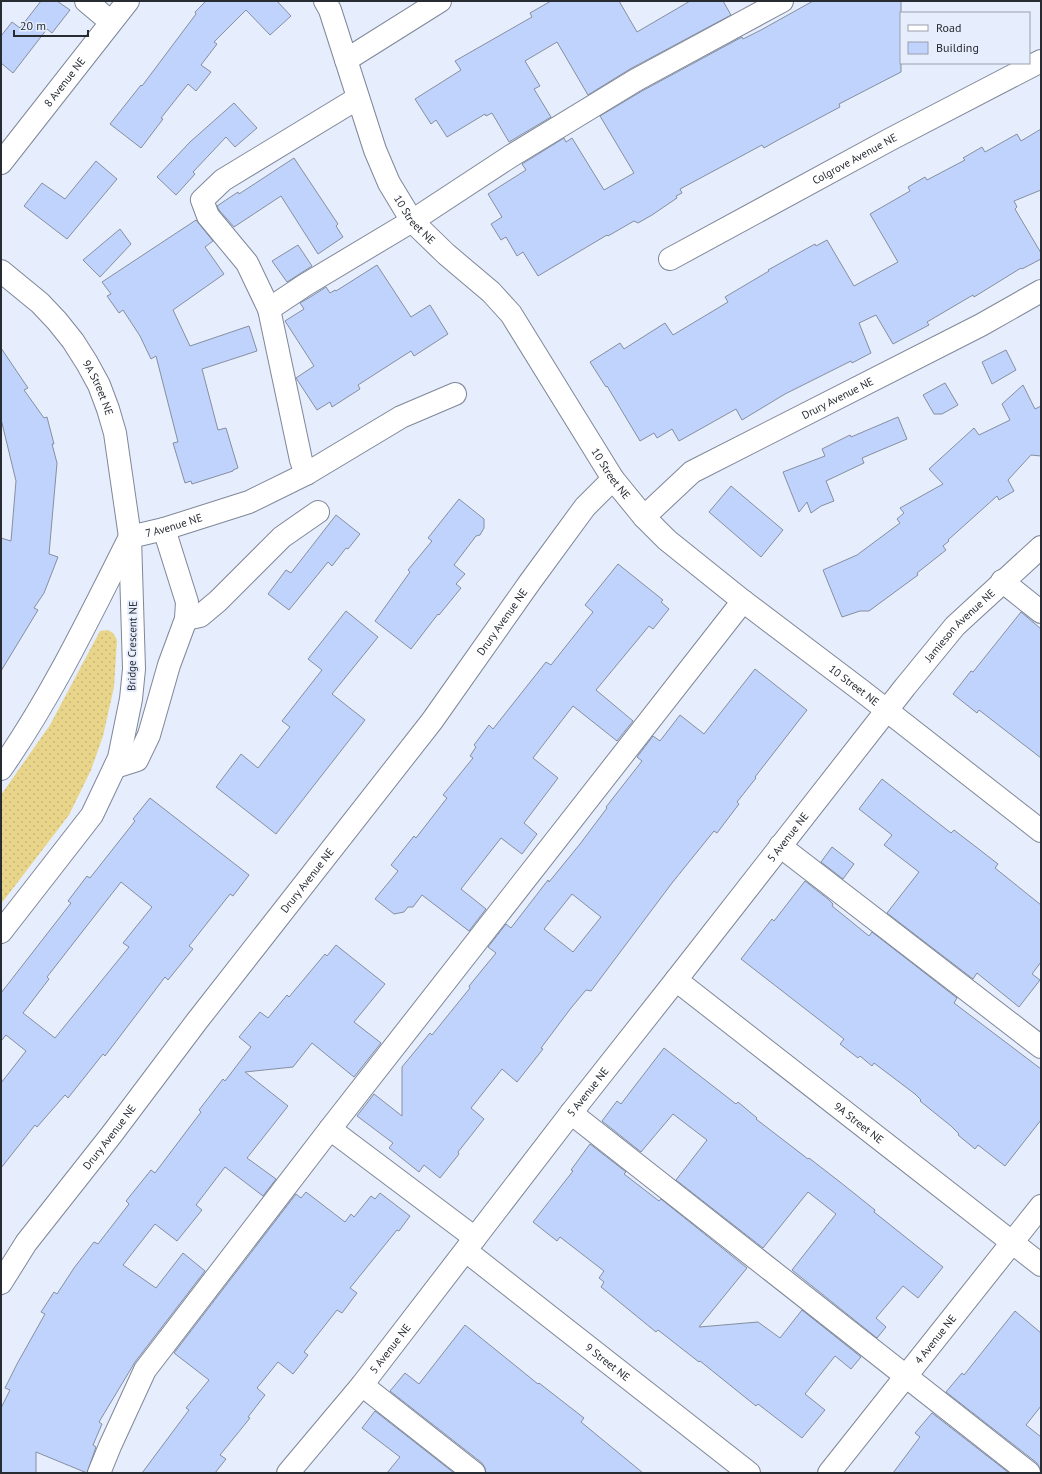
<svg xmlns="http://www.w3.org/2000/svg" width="1042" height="1474" font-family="'PT Sans',sans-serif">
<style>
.grass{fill:url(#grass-dots)}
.building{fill:#bfd3fd;stroke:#868fa0;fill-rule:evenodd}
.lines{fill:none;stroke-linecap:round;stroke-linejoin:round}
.minor-casing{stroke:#7f8798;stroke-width:24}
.minor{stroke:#fff;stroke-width:22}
.labels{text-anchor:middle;stroke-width:4;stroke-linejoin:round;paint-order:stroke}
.street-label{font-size:11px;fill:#272b32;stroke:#e6edfd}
</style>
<defs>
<pattern id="grass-dots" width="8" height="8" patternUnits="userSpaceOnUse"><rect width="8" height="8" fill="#e8d589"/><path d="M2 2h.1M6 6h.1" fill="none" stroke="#c7b777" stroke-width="1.8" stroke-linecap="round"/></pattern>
</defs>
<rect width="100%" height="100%" fill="#e6edfd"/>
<path class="grass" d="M 108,630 L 113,633 L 117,640 L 114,687 L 103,736 L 91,770 L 69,815 L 1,904 L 1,795 L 50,725 L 100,631 Z"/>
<path class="building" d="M 41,1 L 57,1 L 70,10 L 52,33 L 47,29 L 13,73 L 1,63 L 1,36 L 12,22 L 20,28 Z
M 206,1 L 277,1 L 291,16 L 270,35 L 246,10 L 214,42 L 217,44 L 201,65 L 211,72 L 196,91 L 188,84 L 161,118 L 163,119 L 141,148 L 110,124 L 141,85 L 142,86 L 196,14 L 195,12 Z
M 551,1 L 619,1 L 637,32 L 690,1 L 723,1 L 731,15 L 630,69 L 588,95 L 557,42 L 525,61 L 540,86 L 534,89 L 551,117 L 509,142 L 492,113 L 486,116 L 485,114 L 447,137 L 436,120 L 431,124 L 415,99 L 461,70 L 455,61 L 532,17 L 530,13 Z
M 813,1 L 901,1 L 901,72 L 839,104 L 840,107 L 778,140 L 764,148 L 762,145 L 680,189 L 682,193 L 676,196 L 677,198 L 652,215 L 638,223 L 634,221 L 608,236 L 607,235 L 538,276 L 523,252 L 517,256 L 506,237 L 501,240 L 491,224 L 502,217 L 488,194 L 526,170 L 522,164 L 564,138 L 566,142 L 572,138 L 604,190 L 634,173 L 600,116 L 642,91 L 742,37 L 743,39 L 761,30 Z
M 234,103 L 257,128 L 235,147 L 226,137 L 193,172 L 195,174 L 176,195 L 157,177 L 190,142 Z
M 1041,129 L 1041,190 L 1014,201 L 1017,207 L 1015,209 L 1041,253 L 1041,259 L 1022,269 L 1021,268 L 974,297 L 973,295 L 927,322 L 929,325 L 893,344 L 876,315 L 859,323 L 871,353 L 852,363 L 851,361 L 785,394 L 742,420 L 736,409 L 679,441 L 672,429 L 657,438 L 654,433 L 640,441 L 607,386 L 606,387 L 590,362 L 620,343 L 624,349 L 665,323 L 673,335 L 728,302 L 725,297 L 769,271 L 768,270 L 815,244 L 816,246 L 827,240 L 854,286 L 898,262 L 870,214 L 910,191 L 908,187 L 925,177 L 927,180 L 965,160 L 963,158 L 982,147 L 985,152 L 1017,134 L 1021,141 Z
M 294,158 L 338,224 L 336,226 L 343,237 L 318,254 L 281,196 L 234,227 L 219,210 L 217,206 L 238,192 L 239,194 Z
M 96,161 L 117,179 L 67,239 L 24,206 L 42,183 L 65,199 Z
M 196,220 L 213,241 L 205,247 L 224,274 L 173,310 L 190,346 L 249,326 L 257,351 L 202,369 L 218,430 L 226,428 L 238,468 L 233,470 L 233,471 L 192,484 L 191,481 L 185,483 L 173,443 L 178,442 L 156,356 L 151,359 L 140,336 L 123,310 L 119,313 L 107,296 L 111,294 L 102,282 Z
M 120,229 L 131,244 L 100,277 L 83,260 Z
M 298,245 L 312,266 L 287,282 L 272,261 Z
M 377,265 L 411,317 L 430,305 L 448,334 L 414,356 L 411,351 L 358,385 L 360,389 L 332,407 L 330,402 L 317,410 L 296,378 L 314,366 L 285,321 L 304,309 L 300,303 L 312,296 L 326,287 L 330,293 L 335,290 L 336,291 Z
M 1,348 L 28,388 L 24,390 L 44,418 L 47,417 L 54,444 L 52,444 L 57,463 L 49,554 L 58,557 L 44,593 L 34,608 L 38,610 L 1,671 L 1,538 L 11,541 L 16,481 L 1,419 Z
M 1006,350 L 1016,370 L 992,384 L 982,362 Z
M 945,383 L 958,405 L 942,414 L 934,414 L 923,395 Z
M 1023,385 L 1035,409 L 1041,406 L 1041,456 L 1031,455 L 1008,480 L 1014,491 L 999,500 L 997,496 L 948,540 L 949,541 L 943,546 L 946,550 L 917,573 L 918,575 L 869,611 L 860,611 L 842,617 L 823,570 L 857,555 L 900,523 L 897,519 L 904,513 L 900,508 L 943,484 L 929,469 L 974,428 L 979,435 L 1010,420 L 1002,404 Z
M 898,417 L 907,439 L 862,458 L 864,463 L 826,481 L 834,501 L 821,506 L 811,513 L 807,502 L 799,512 L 783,472 L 825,456 L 822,449 L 850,435 L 851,437 Z
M 731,486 L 783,530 L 761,557 L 709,512 Z
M 459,499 L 484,519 L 484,528 L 480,535 L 476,536 L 454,565 L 465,574 L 456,584 L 461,588 L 439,615 L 438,614 L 411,649 L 375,621 L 410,572 L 408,570 L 432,541 L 428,538 Z
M 336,515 L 360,534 L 348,549 L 346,548 L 332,566 L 328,562 L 289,610 L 268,594 L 286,570 L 291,573 Z
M 618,564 L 663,600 L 661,602 L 669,609 L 653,629 L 649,626 L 596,690 L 633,721 L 617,741 L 573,706 L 533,758 L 558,778 L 524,823 L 537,834 L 522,854 L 501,838 L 461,889 L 486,909 L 469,931 L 422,895 L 413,907 L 408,907 L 404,912 L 394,914 L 375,899 L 398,871 L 391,865 L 414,836 L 416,838 L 447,798 L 443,795 L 473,758 L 470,756 L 476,747 L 474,745 L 489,725 L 493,729 L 546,662 L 551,665 L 593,612 L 585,605 Z
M 346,611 L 378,637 L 332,694 L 365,720 L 276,834 L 216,787 L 241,754 L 258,768 L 290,727 L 282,721 L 322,670 L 308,659 Z
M 1021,612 L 1041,629 L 1041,758 L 979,710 L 977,713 L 953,694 L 971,671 L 973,672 Z
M 755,669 L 807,710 L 755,777 L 756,778 L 737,802 L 739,804 L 717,833 L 714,831 L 672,883 L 591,991 L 586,990 L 571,1008 L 541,1048 L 543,1049 L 517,1082 L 502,1069 L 471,1108 L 484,1119 L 458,1152 L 459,1154 L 440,1178 L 424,1165 L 419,1172 L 389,1148 L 393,1143 L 357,1116 L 374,1094 L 402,1116 L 402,1067 L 430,1033 L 432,1035 L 470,988 L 469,986 L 496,953 L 488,947 L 506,924 L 511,928 L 548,880 L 549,882 L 580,844 L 607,808 L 606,807 L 642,761 L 637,757 L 653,736 L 660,741 L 680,715 L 704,734 ZM 572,894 L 601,917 L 573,952 L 544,929 Z
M 882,779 L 951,833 L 954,830 L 980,850 L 998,864 L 995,868 L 1041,905 L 1041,962 L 1032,974 L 1040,980 L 1019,1007 L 977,973 L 973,979 L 887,913 L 919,872 L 884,845 L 892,835 L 859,809 Z
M 150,798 L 249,875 L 233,896 L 230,894 L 189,946 L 193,949 L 168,980 L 165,977 L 105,1056 L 103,1054 L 68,1098 L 65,1095 L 37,1127 L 35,1125 L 1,1168 L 1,1083 L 26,1051 L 6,1035 L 1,1041 L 1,993 L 71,903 L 68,901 L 87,876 L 90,878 L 135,821 L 133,819 ZM 121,882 L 152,907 L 123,943 L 129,947 L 55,1038 L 23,1013 L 49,979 L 47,977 Z
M 832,847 L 854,864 L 843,879 L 821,862 Z
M 805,881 L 828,899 L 833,904 L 832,906 L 869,936 L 872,932 L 957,998 L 954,1003 L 1041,1069 L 1041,1120 L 1005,1166 L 978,1145 L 975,1149 L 958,1135 L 959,1134 L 951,1126 L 920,1101 L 921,1100 L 915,1094 L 874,1063 L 872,1066 L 860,1056 L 858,1058 L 840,1044 L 844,1039 L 741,959 L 772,919 L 774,921 Z
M 336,945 L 385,984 L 354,1022 L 381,1043 L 354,1077 L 312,1043 L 293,1067 L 245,1072 L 288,1106 L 247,1158 L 276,1179 L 263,1196 L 225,1167 L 196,1205 L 202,1210 L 177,1241 L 155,1224 L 123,1265 L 156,1288 L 183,1253 L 205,1271 L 135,1362 L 99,1422 L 102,1424 L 93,1445 L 96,1447 L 87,1473 L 36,1452 L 36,1473 L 1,1473 L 1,1408 L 10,1390 L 5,1388 L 17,1364 L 45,1314 L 41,1312 L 54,1292 L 57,1294 L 74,1268 L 94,1242 L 98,1244 L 129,1204 L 126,1201 L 151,1170 L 155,1173 L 201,1112 L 199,1110 L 223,1079 L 225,1081 L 251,1047 L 239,1037 L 260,1012 L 268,1018 L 287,995 L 289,997 L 325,954 L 327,956 Z
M 664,1048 L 736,1104 L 738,1102 L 757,1118 L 756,1119 L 808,1159 L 809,1158 L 840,1182 L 875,1210 L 874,1212 L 943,1267 L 918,1298 L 903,1286 L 876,1318 L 886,1327 L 877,1338 L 792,1270 L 836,1214 L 808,1192 L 763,1248 L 676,1180 L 707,1140 L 673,1114 L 641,1152 L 602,1121 L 617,1101 L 621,1104 Z
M 590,1144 L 626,1172 L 624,1174 L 659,1201 L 661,1199 L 747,1268 L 699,1327 L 758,1322 L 780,1338 L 802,1310 L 861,1357 L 851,1369 L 835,1356 L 805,1394 L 825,1410 L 802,1438 L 758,1404 L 756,1406 L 700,1361 L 699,1362 L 658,1330 L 656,1332 L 601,1287 L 604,1282 L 599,1278 L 604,1271 L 560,1237 L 557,1241 L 533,1222 L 573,1171 L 571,1170 Z
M 306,1192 L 345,1222 L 351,1214 L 354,1217 L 371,1196 L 375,1199 L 380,1193 L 410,1216 L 399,1231 L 397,1230 L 350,1288 L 357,1293 L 342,1313 L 337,1310 L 304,1352 L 308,1355 L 293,1374 L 278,1362 L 257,1388 L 265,1395 L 248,1417 L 250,1418 L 220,1455 L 226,1459 L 215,1473 L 142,1473 L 189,1410 L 186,1408 L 209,1380 L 174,1353 L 296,1194 L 301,1198 Z
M 1015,1311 L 1041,1333 L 1041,1406 L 1026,1425 L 1041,1437 L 1041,1471 L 1037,1463 L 946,1392 L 962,1373 L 964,1375 Z
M 465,1325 L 538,1384 L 539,1383 L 584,1418 L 581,1422 L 643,1473 L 486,1473 L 485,1468 L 482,1463 L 390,1391 L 405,1373 L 419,1384 Z
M 375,1411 L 454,1473 L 387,1473 L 400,1457 L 362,1428 Z
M 932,1413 L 1009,1473 L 893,1473 L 920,1437 L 915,1433 Z"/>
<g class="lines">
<g class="minor-casing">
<g id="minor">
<path d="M 86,1 L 111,22"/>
<path id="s1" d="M 325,1 L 330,10 L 375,150 L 389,183 L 412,221 L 446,254 L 491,292 L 511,314 L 613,479 L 644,517 L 667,540 L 743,601 L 862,691 L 1041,831"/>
<path d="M 346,60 L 440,1"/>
<path id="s2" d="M 1,163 L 128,1"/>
<path id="s3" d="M 670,259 L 889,140 L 1041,61"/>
<path id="s4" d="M 1,271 L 40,303 L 57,321 L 73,341 L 87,363 L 99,385 L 108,409 L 115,433 L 130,537 L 134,669 L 131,699 L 119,758 L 92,815 L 1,932"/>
<path d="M 269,309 L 305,285 L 412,221 L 511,156 L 636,80 L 782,1"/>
<path d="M 306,474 L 301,460 L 269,309 L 247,263 L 208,216 L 202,200 L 223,180 L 358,98"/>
<path id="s5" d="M 644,517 L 692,472 L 981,325 L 1041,291"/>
<path d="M 1002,581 L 1041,612"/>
<path d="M 186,619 L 200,616 L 218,601 L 282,537 L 318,512"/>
<path d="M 115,767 L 137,760 L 149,735 L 169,665 L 186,619 L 187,602 L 164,529"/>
<path id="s6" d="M 1,769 C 52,696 90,616 130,537 L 164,529 L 249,502 L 306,474 L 401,417 L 455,394"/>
<path d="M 780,846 L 1041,1047"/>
<path id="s7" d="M 676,980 L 1041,1265"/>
<path d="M 571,1113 L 1029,1473"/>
<path d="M 330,1129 L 475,1238"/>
<path id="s8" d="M 466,1251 L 749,1473"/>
<path id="s9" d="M 1,1283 L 26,1243 L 112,1134 L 197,1021 L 432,721 L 530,582 L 585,507 L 613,479"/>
<path d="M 362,1385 L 474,1473"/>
<path d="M 99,1473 L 110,1446 L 145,1370 L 330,1129 L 743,601"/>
<path id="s10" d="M 288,1473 L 362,1385 L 571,1113 L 676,980 L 905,687 L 955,626 L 1041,547"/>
<path id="s11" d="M 829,1473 L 1041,1206"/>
</g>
</g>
<use href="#minor" class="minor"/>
</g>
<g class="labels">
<g class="street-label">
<text dy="4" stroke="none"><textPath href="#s2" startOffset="103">8 Avenue NE</textPath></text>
<text dy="4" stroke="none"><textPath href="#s3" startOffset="210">Colgrove Avenue NE</textPath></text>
<text dy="4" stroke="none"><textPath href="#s1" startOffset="238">10 Street NE</textPath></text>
<text dy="4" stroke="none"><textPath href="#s4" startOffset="154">9A Street NE</textPath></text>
<text dy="4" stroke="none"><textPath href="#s5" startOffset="229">Drury Avenue NE</textPath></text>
<text dy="4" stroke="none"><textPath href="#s1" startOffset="562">10 Street NE</textPath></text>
<text dy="4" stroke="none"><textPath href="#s6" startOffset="311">7 Avenue NE</textPath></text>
<text dy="4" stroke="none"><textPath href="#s9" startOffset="830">Drury Avenue NE</textPath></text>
<text dy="4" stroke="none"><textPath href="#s10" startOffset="1082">Jamieson Avenue NE</textPath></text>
<text transform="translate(132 646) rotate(-89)" y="4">Bridge Crescent NE</text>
<text dy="4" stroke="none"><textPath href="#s1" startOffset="886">10 Street NE</textPath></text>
<text dy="4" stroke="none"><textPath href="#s10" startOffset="809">5 Avenue NE</textPath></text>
<text dy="4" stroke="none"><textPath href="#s9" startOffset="506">Drury Avenue NE</textPath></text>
<text dy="4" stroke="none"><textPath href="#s10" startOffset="485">5 Avenue NE</textPath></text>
<text dy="4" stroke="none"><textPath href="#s7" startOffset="232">9A Street NE</textPath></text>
<text dy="4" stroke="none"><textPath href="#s9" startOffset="182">Drury Avenue NE</textPath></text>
<text dy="4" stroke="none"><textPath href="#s11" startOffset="171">4 Avenue NE</textPath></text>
<text dy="4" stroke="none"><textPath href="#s10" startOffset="161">5 Avenue NE</textPath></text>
<text dy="4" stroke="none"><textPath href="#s8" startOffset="180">9 Street NE</textPath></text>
</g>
</g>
<rect width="1042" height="1474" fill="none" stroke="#272b32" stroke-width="4"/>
<rect x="900" y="12" width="130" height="52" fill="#e6edfd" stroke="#9a9fac"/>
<rect x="908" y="25" width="20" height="6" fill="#ffffff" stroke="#9a9fac"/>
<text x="936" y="32" font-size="12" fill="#272b32">Road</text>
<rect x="908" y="42" width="20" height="12" fill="#bfd3fd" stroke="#9a9fac"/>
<text x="936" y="52" font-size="12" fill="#272b32">Building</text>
<path d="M14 30v6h74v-6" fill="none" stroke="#272b32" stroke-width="2"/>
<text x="20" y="30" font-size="12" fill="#272b32" stroke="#e6edfd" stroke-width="3" paint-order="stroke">20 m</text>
</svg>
